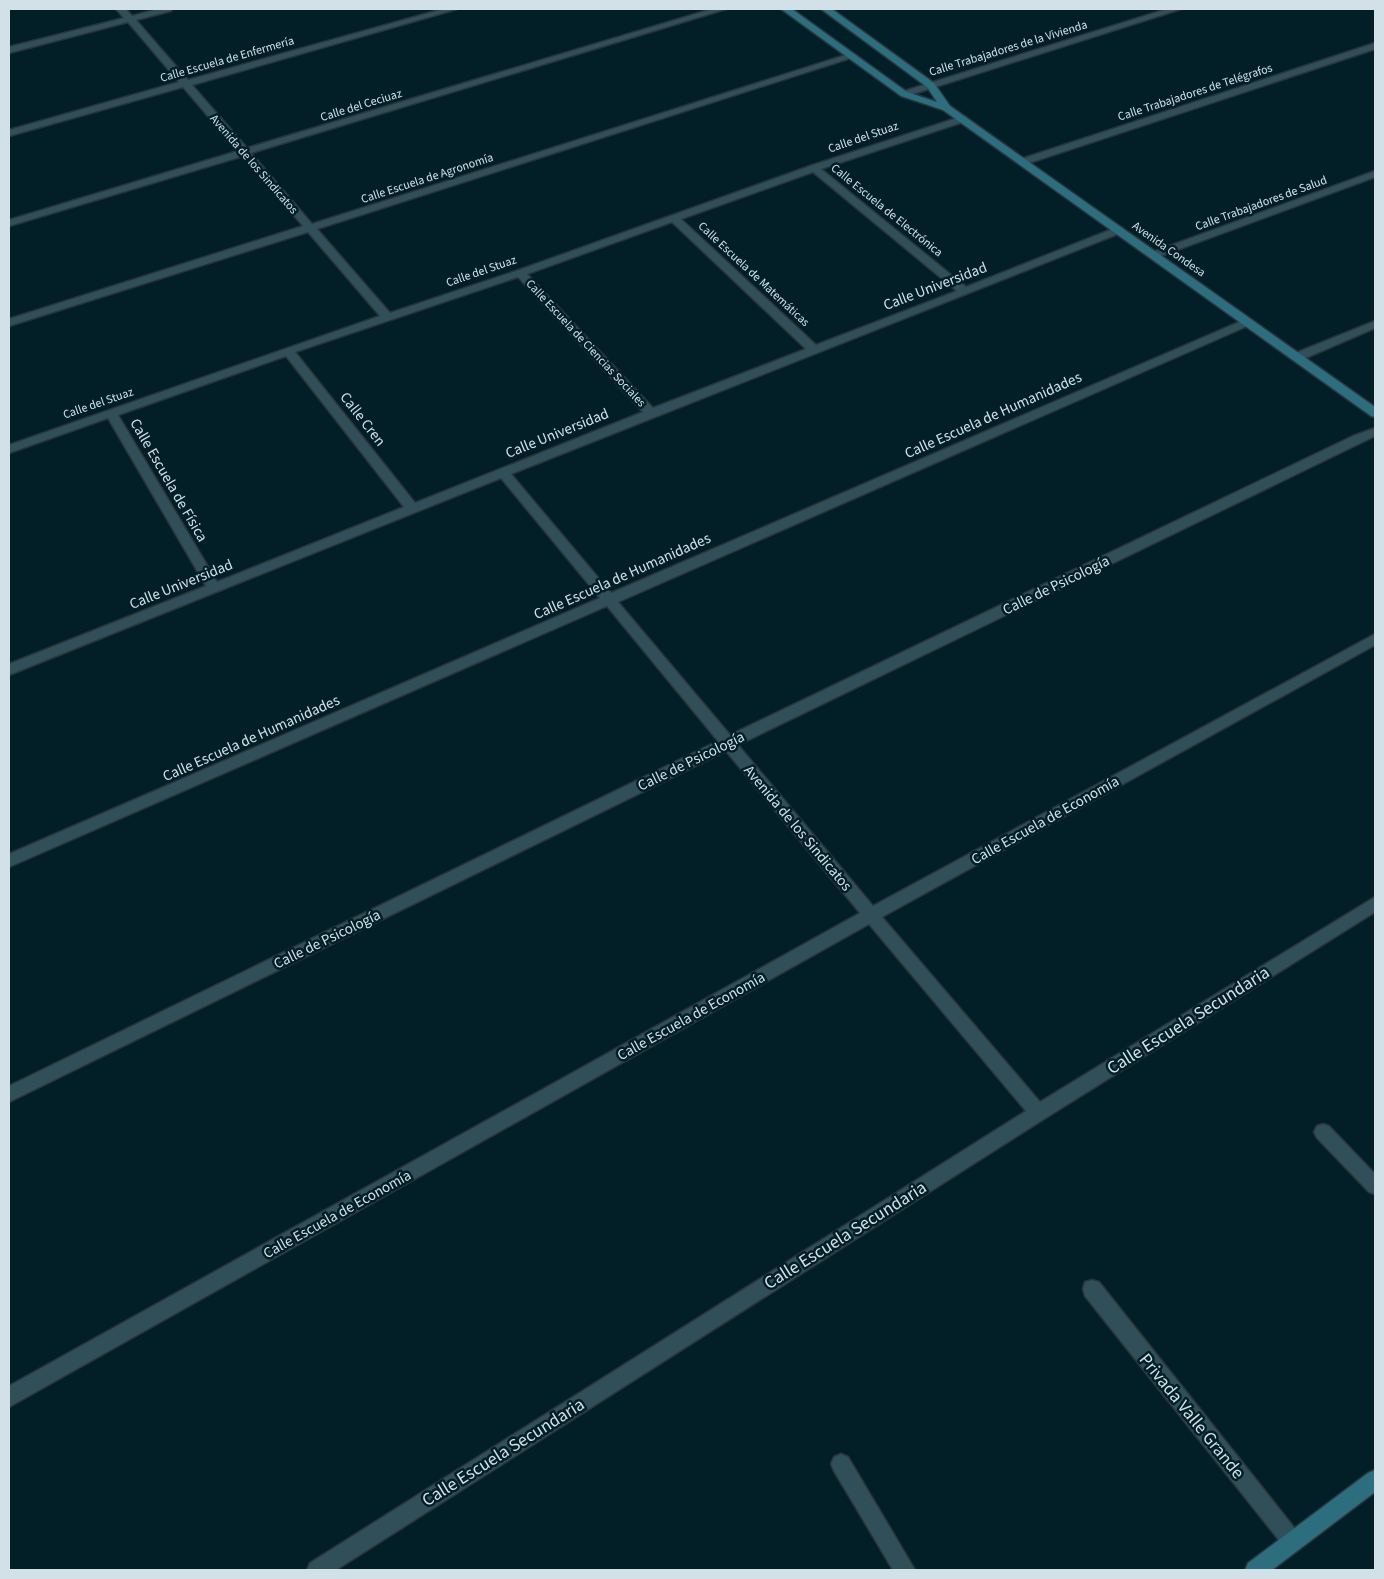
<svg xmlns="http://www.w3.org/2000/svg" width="1384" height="1579" font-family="'Source Sans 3',sans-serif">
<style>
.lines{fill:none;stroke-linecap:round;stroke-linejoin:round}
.street-casing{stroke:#2a3339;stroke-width:3}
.secondary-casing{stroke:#2a3339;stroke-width:3}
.street{fill:#314f58;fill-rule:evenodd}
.secondary{fill:#2c6d7e;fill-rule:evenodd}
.labels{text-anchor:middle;stroke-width:5;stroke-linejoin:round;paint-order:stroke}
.far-street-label{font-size:12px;fill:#d1e1e7;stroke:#021f28}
.street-label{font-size:15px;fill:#d1e1e7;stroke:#021f28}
.near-street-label{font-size:18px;fill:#d1e1e7;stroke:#021f28}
</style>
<rect width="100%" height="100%" fill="#021f28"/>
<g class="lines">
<g class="street-casing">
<path id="street" d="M 116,9 L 126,9 L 132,16 L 158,9 L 172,9 L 171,11 L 136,20 L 188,80 L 443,9 L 457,9 L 192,85 L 247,148 L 712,9 L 726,9 L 251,153 L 312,224 L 849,54 L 852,53 L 857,56 L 317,229 L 390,313 L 516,271 L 810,166 L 963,116 L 966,117 L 966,121 L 821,169 L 966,287 L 1115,228 L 1123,228 L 1124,230 L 1123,232 L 511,474 L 611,593 L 1244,320 L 1252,320 L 1254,322 L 1252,324 L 618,602 L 730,735 L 1353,436 L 1375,428 L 1375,436 L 738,745 L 873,906 L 1375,634 L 1375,645 L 882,917 L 1040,1102 L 1375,897 L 1375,912 L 1044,1119 L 336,1570 L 307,1570 L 310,1563 L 1026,1111 L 869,924 L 9,1407 L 9,1386 L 860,913 L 726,751 L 9,1102 L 9,1086 L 718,741 L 607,606 L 9,867 L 9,854 L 600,598 L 501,478 L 9,675 L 9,664 L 206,586 L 108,418 L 9,453 L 9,445 L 380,316 L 308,232 L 9,326 L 9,319 L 303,226 L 243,156 L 9,226 L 9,220 L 238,151 L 183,87 L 9,136 L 9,130 L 179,82 L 128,22 L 9,53 L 9,47 L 124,18 ZM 813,172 L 957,291 L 816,345 L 681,219 ZM 672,222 L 806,349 L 653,408 L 527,274 ZM 518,277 L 643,412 L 415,503 L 295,352 ZM 286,356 L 404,507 L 217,582 L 118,415 Z
M 1167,9 L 1181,9 L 907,96 L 904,97 L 899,94 L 901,92 Z
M 1375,43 L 1375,49 L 1026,164 L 1022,165 L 1017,162 L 1018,160 Z
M 1375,171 L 1375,177 L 1158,257 L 1154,258 L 1149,255 L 1150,253 Z
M 1375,321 L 1375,328 L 1301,360 L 1297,361 L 1291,357 L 1293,354 Z
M 1323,1124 L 1329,1126 L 1375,1174 L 1375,1194 L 1369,1192 L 1317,1138 L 1314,1132 L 1317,1126 Z
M 1092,1280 L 1099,1282 L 1300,1535 L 1303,1542 L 1300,1549 L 1293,1552 L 1286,1549 L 1085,1296 L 1083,1289 L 1085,1282 Z
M 841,1454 L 848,1457 L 915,1570 L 893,1570 L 834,1471 L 831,1464 L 834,1457 Z"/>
</g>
<g class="secondary-casing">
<path id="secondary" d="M 781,9 L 792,9 L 907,92 L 937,102 L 927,87 L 821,9 L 832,9 L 934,83 L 950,106 L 1375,407 L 1375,417 L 1371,416 L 943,110 L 901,96 Z
M 1375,1470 L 1375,1492 L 1272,1570 L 1245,1570 L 1248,1563 L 1368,1473 Z"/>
</g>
<use href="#street" class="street"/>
<use href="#secondary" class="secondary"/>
</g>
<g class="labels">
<g class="far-street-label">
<text transform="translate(1008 48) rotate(-17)" y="4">Calle Trabajadores de la Vivienda</text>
<text transform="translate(227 59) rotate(-16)" y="4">Calle Escuela de Enfermería</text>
<text transform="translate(1195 92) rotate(-18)" y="4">Calle Trabajadores de Telégrafos</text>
<text transform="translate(361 105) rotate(-17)" y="4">Calle del Ceciuaz</text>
<text transform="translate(863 137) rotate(-19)" y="4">Calle del Stuaz</text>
<text transform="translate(254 164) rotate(49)" y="4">Avenida de los Sindicatos</text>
<text transform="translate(427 178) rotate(-18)" y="4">Calle Escuela de Agronomía</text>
<text transform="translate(1261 203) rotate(-20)" y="4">Calle Trabajadores de Salud</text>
<text transform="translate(887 210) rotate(39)" y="4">Calle Escuela de Electrónica</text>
<text transform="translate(1169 249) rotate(35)" y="4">Avenida Condesa</text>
<text transform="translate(481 271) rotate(-19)" y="4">Calle del Stuaz</text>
<text transform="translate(754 274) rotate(43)" y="4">Calle Escuela de Matemáticas</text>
<text transform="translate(586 343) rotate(47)" y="4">Calle Escuela de Ciencias Sociales</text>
<text transform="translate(98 403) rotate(-19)" y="4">Calle del Stuaz</text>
</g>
<g class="street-label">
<text transform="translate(935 286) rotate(-21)" y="5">Calle Universidad</text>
<text transform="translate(993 415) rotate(-24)" y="5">Calle Escuela de Humanidades</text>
<text transform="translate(363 419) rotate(52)" y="5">Calle Cren</text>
<text transform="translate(557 433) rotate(-22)" y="5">Calle Universidad</text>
<text transform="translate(169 480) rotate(60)" y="5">Calle Escuela de Física</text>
<text transform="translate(622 576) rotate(-24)" y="5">Calle Escuela de Humanidades</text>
<text transform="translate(181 584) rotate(-22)" y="5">Calle Universidad</text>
<text transform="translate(1056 585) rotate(-26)" y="5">Calle de Psicología</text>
<text transform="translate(251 738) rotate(-24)" y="5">Calle Escuela de Humanidades</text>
<text transform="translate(691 761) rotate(-26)" y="5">Calle de Psicología</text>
<text transform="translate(1045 820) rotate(-29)" y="5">Calle Escuela de Economía</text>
<text transform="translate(798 828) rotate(50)" y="5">Avenida de los Sindicatos</text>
<text transform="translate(327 939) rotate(-26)" y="5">Calle de Psicología</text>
<text transform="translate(691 1016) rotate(-29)" y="5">Calle Escuela de Economía</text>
<text transform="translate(337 1214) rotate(-29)" y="5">Calle Escuela de Economía</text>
</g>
<g class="near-street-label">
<text transform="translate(1188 1020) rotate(-32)" y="6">Calle Escuela Secundaria</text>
<text transform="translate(845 1235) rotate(-32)" y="6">Calle Escuela Secundaria</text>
<text transform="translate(1192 1416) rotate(51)" y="6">Privada Valle Grande</text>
<text transform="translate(503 1452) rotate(-32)" y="6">Calle Escuela Secundaria</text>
</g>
</g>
<rect width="1384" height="1579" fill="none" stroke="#d1e1e7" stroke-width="20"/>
</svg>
